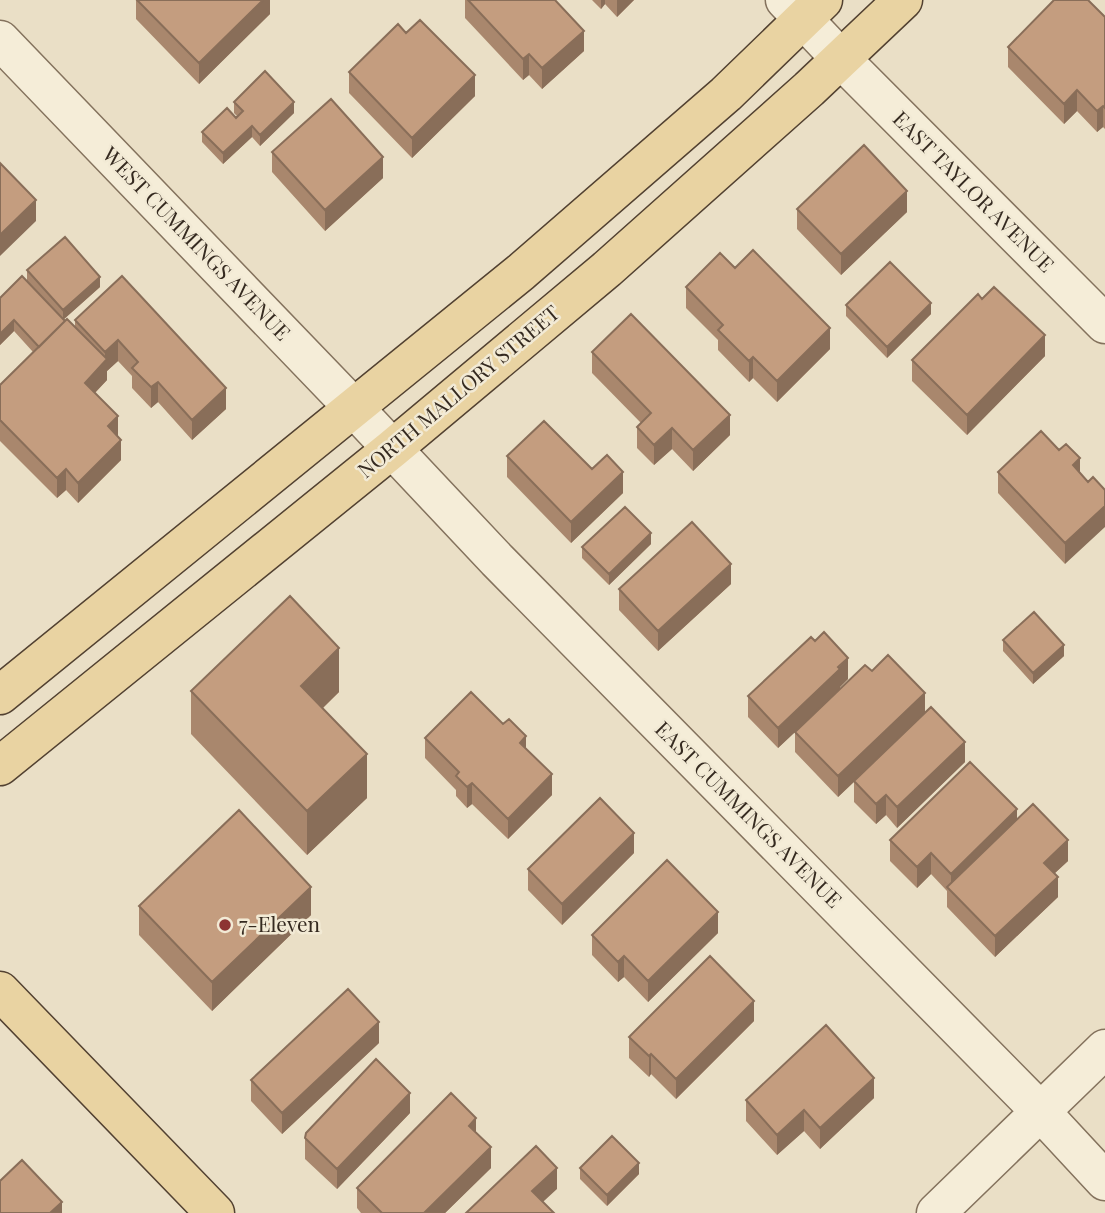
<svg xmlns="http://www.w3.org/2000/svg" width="1105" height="1213" font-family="'Playfair Display',serif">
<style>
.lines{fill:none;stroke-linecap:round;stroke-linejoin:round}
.minor-casing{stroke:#84725d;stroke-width:41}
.major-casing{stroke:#524131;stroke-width:41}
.minor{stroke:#f5edd8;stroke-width:38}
.major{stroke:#e9d3a2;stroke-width:38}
.wall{fill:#a9876d}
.shaded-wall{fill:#896e59}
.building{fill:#c49d7f;stroke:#896e59;stroke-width:2}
.poi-dot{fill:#8d3333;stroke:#f2ead5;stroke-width:2.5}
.labels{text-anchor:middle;stroke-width:5;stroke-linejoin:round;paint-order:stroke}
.street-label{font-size:21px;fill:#352a20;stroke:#f2ead5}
.poi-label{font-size:21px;fill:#352a20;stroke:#f2ead5;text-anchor:start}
</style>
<rect width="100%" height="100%" fill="#eadfc6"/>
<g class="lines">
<g class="minor-casing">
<path id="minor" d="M 785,0 L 841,59 L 1105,324
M 0,40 L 354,408 L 497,560 L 1041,1112 L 1105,1181
M 936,1213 L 1105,1049"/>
</g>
<g class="major-casing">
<path id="major" d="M 0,695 L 521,272 L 726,94 L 823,0
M 0,766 L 392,449 L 607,269 L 809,89 L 903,0
M 0,991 L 215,1213"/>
</g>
<use href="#minor" class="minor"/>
<use href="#major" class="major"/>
</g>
<path class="wall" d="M 136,0 L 270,0 L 270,14 L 199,84 L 136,19 Z
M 465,0 L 555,0 L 584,51 L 542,89 L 529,75 L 523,80 L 465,18 Z
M 592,0 L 634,0 L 617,17 L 605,4 L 601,9 Z
M 1105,17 L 1105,129 L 1103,127 L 1097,132 L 1077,111 L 1064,124 L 1008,67 L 1008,47 Z
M 406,33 L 475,96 L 412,158 L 349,93 L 349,72 Z
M 234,102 L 294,113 L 260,146 L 252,137 L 223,164 L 202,142 L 202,132 L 237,116 L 234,113 Z
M 272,152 L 383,178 L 325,231 L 272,172 Z
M 797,209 L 907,212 L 841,275 L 797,229 Z
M 735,268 L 830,349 L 777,402 L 753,378 L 749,382 L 718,350 L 718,340 L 686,308 L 686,287 Z
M 27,270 L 100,287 L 64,319 L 75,327 L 75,320 L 122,276 L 226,409 L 192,440 L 158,402 L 151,408 L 132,388 L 132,376 L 118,361 L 107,371 L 107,380 L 95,393 L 118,437 L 121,460 L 78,503 L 66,490 L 57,498 L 0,441 L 0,385 L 33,352 L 14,331 L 0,345 L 0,298 L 27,281 Z
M 846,305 L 931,314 L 887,358 L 846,316 Z
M 592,352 L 730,435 L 693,471 L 672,449 L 654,465 L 637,448 L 637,427 L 641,423 L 592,373 Z
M 1045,356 L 967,435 L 912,381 L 912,360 Z
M 1066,444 L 1065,564 L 998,493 L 998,472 L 1059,450 Z
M 507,456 L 592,469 L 623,493 L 571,543 L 507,477 Z
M 651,544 L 609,585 L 582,558 L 582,547 Z
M 731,584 L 658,651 L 619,610 L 619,589 Z
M 1003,640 L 1064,656 L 1033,684 L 1003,651 Z
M 872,671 L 925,713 L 965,762 L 897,828 L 886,815 L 876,824 L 854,802 L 854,782 L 838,797 L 795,752 L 795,732 L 778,748 L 748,717 L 748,696 L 848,679 L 840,687 L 840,689 Z
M 191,691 L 339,692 L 323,708 L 367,798 L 307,855 L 191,734 Z
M 425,738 L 526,748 L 552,795 L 508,839 L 472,804 L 467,808 L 456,796 L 456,790 L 425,758 Z
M 1017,820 L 1068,861 L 1055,873 L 1058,897 L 995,957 L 947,907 L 947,891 L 931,874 L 917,888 L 890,861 L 890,840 Z
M 634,853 L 562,925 L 528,890 L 528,869 Z
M 139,906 L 311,915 L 212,1011 L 139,935 Z
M 718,933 L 648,1002 L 624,977 L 618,982 L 592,955 L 592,935 Z
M 754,1021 L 676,1099 L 651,1074 L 649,1077 L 629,1058 L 629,1037 Z
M 379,1043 L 282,1134 L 251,1101 L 251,1080 Z
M 874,1098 L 820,1149 L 804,1131 L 777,1155 L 746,1121 L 746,1100 Z
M 410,1113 L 337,1189 L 305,1159 L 305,1138 Z
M 476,1133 L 491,1168 L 445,1213 L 361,1213 L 357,1208 L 357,1188 Z
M 580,1168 L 639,1174 L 607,1206 L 580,1179 Z"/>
<path class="shaded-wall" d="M 263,0 L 270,0 L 270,14 L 199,84 L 199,63 Z
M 601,0 L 605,0 L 605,4 L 601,9 Z
M 617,0 L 634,0 L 617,17 Z
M 584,31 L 584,51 L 542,89 L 542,68 Z
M 529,54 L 529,75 L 523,80 L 523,59 Z
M 475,75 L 475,96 L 412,158 L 412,138 Z
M 1077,90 L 1077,111 L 1064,124 L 1064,104 Z
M 294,102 L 294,113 L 260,146 L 260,135 Z
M 1103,106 L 1103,127 L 1097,132 L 1097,111 Z
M 252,126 L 252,137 L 223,164 L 223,153 Z
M 383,157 L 383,178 L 325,231 L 325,210 Z
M 907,191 L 907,212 L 841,275 L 841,254 Z
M 36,200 L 36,221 L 0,256 L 0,235 Z
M 100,277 L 100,287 L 63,320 L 63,310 Z
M 931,303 L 931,314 L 887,358 L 887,347 Z
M 14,320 L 14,331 L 0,345 L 0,334 Z
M 830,328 L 830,349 L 777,402 L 777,381 Z
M 1045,335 L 1045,356 L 967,435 L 967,415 Z
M 118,340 L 118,361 L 107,371 L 107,380 L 85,403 L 85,383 L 105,361 L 105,352 Z
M 753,357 L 753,378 L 749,382 L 749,361 Z
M 158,382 L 158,402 L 151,408 L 151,387 Z
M 226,388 L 226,409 L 192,440 L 192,420 Z
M 730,415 L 730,435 L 693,471 L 693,450 Z
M 118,416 L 118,437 L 108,426 Z
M 672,428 L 672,449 L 654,465 L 654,445 Z
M 121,440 L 121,460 L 78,503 L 78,483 Z
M 1080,458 L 1080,478 L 1073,465 Z
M 66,469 L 66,490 L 57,498 L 57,478 Z
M 623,472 L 623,493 L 571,543 L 571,522 Z
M 1105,506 L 1105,527 L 1065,564 L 1065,543 Z
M 651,533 L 651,544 L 609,585 L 609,574 Z
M 731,564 L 731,584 L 658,651 L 658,631 Z
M 1064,645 L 1064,656 L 1033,684 L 1033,673 Z
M 339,648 L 339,692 L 301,729 L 301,686 Z
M 848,658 L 848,679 L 840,687 L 840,690 L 778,748 L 778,728 Z
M 925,693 L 925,714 L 838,797 L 838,776 Z
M 526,736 L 526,757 L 520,743 Z
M 965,742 L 965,762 L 897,828 L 897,807 Z
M 367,754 L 367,798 L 307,855 L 307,811 Z
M 552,774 L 552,795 L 508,839 L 508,819 Z
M 472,783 L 472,804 L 467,808 L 467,787 Z
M 886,795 L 886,815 L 876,824 L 876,804 Z
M 1017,809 L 1017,829 L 951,891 L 951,874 Z
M 634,833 L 634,853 L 562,925 L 562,904 Z
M 1068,840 L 1068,861 L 1044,883 L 1044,863 Z
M 931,853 L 931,874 L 917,888 L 917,867 Z
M 1058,877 L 1058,897 L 995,957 L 995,936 Z
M 311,887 L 311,915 L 212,1011 L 212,982 Z
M 718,912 L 718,933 L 648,1002 L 648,981 Z
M 624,956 L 624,977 L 618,982 L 618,962 Z
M 754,1001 L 754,1021 L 676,1099 L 676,1079 Z
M 379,1022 L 379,1043 L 282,1134 L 282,1113 Z
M 651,1054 L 651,1074 L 649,1077 L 649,1056 Z
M 874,1078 L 874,1098 L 820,1149 L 820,1128 Z
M 410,1093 L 410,1113 L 337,1189 L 337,1169 Z
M 804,1110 L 804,1131 L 777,1155 L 777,1135 Z
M 476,1118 L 476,1139 L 469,1126 Z
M 491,1147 L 491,1168 L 445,1213 L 424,1213 Z
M 639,1163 L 639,1174 L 607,1206 L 607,1195 Z
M 557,1168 L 557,1189 L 532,1212 L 532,1191 Z
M 62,1202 L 62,1213 L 50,1213 Z"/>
<path class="building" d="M 137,0 L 263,0 L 199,63 Z
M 468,0 L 555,0 L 584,31 L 542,68 L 529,54 L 523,59 Z
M 1054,0 L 1088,0 L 1105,17 L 1105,108 L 1103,106 L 1097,111 L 1077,90 L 1064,104 L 1008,47 Z
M 420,20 L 475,75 L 412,138 L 349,72 L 398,24 L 406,33 Z
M 265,71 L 294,102 L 260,135 L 252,126 L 223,153 L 202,132 L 227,108 L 236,118 L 243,111 L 234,102 Z
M 331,99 L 383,157 L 325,210 L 272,152 Z
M 864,145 L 907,191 L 841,254 L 797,209 Z
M 0,163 L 36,200 L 0,235 Z
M 65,237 L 100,277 L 63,310 L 27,270 Z
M 753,250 L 830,328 L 777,381 L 753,357 L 749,361 L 718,330 L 723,325 L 686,287 L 720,253 L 735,268 Z
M 890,262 L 931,303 L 887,347 L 846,305 Z
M 22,276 L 65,321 L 39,347 L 14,320 L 0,334 L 0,298 Z
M 122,276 L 226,388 L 192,420 L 158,382 L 151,387 L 132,368 L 138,362 L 118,340 L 105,352 L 75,320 Z
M 994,287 L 1045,335 L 967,415 L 912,360 L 978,294 L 982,299 Z
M 631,314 L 730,415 L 693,450 L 672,428 L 654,445 L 637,427 L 651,413 L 592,352 Z
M 67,319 L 107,359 L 85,383 L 118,416 L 108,426 L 121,440 L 78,483 L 66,469 L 57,478 L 0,420 L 0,385 Z
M 544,421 L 592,469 L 607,455 L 623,472 L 571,522 L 507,456 Z
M 1041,431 L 1059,450 L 1066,444 L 1080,458 L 1073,465 L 1088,482 L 1093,477 L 1105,490 L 1105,506 L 1065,543 L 998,472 Z
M 625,507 L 651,533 L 609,574 L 582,547 Z
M 692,522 L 731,564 L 658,631 L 619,589 Z
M 290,596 L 339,648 L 301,686 L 367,754 L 307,811 L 191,691 Z
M 1034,612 L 1064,645 L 1033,673 L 1003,640 Z
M 824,632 L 848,658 L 838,667 L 840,669 L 778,728 L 748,696 L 811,637 L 815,641 Z
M 888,655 L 925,693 L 838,776 L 795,732 L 865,665 L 872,671 Z
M 471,692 L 503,724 L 509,719 L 526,736 L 520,743 L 552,774 L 508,819 L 472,783 L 467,787 L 456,776 L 459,772 L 425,738 Z
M 931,707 L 965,742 L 897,807 L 886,795 L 876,804 L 854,781 Z
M 970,762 L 1017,809 L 951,874 L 931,853 L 917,867 L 890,840 Z
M 600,798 L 634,833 L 562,904 L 528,869 Z
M 1033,804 L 1068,840 L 1044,863 L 1058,877 L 995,936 L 947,887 Z
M 239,810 L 311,887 L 212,982 L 139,906 Z
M 667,860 L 718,912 L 648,981 L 624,956 L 618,962 L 592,935 Z
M 710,956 L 754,1001 L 676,1079 L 651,1054 L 649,1056 L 629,1037 Z
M 348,989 L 379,1022 L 282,1113 L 251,1080 Z
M 826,1025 L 874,1078 L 820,1128 L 804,1110 L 777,1135 L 746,1100 Z
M 376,1059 L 410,1093 L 337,1169 L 305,1138 L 306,1133 Z
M 451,1093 L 476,1118 L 469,1126 L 491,1147 L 424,1213 L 382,1213 L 357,1188 Z
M 612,1136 L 639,1163 L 607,1195 L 580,1168 Z
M 536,1146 L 557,1168 L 532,1191 L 554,1213 L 466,1213 Z
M 22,1160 L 62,1202 L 50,1213 L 0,1213 L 0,1181 Z"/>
<circle class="poi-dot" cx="225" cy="925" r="7"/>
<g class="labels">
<g class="street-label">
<text transform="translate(973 192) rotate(45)" y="7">EAST TAYLOR AVENUE</text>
<text transform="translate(196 244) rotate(46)" y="7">WEST CUMMINGS AVENUE</text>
<text transform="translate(459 392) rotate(-40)" y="7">NORTH MALLORY STREET</text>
<text transform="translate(748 815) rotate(45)" y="7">EAST CUMMINGS AVENUE</text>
</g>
<g class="poi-label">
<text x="239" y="932">7-Eleven</text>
</g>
</g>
</svg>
